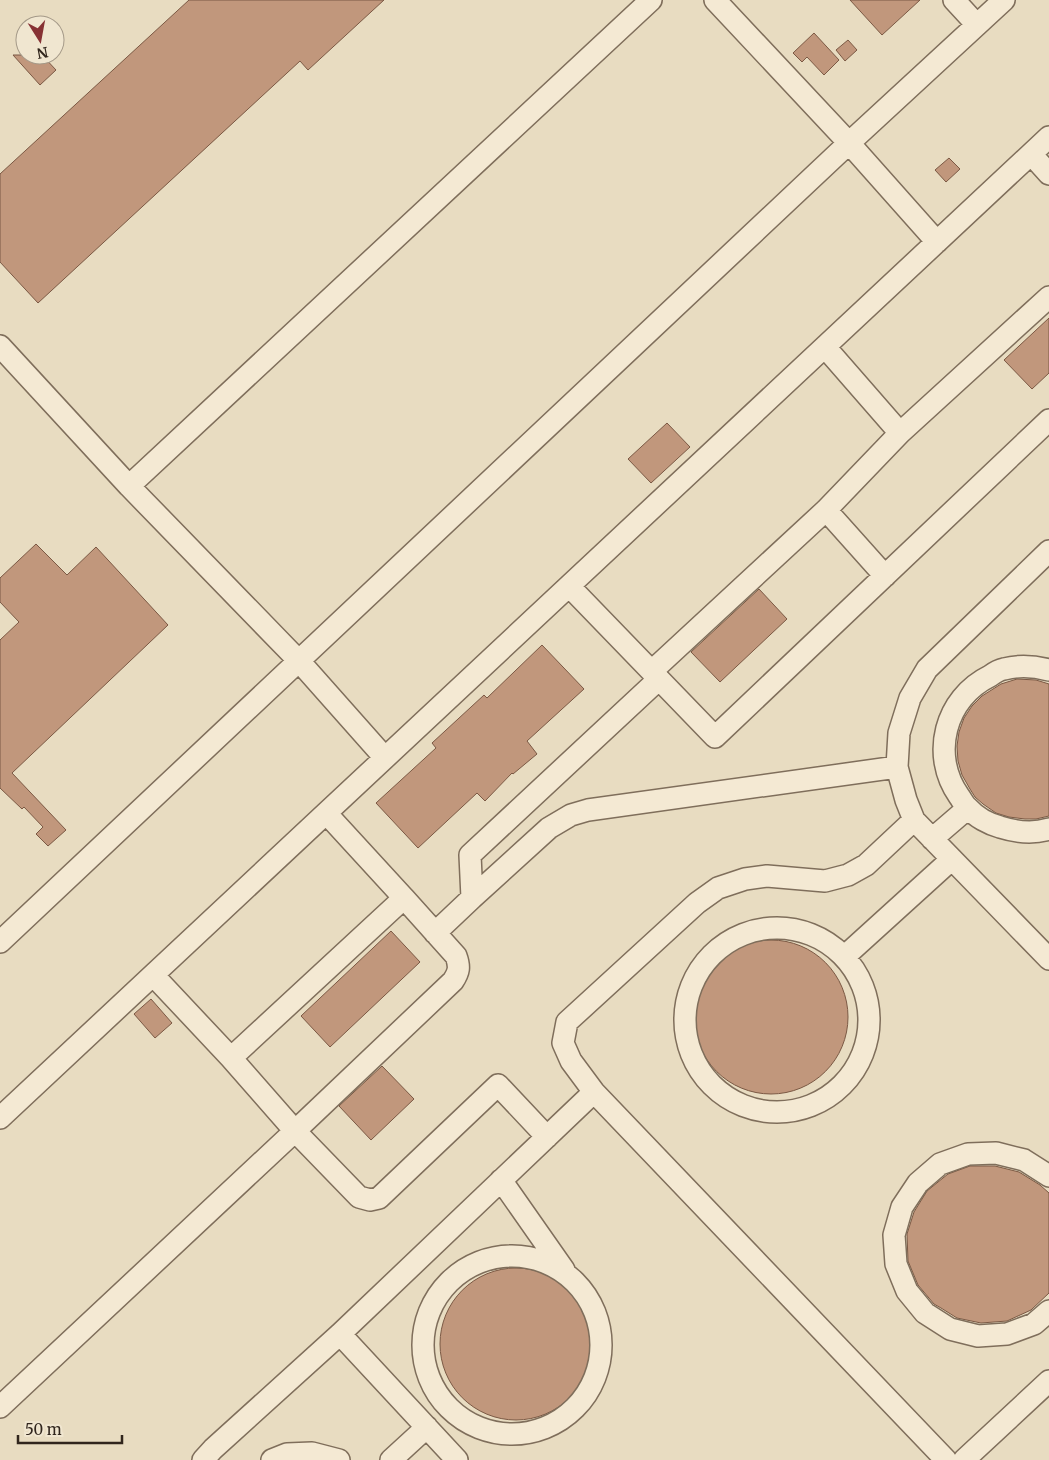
<svg xmlns="http://www.w3.org/2000/svg" width="1049" height="1460" font-family="Merriweather,serif">
<style>
.building{fill:#c1977c;stroke:#7b5944}
.lines{fill:none;stroke-linecap:round;stroke-linejoin:round}
.minor-casing{stroke:#7f6e5b;stroke-width:24}
.minor{stroke:#f4e9d3;stroke-width:21}
</style>
<rect width="100%" height="100%" fill="#e8dcc1"/>
<path class="building" d="M 189,0 L 384,0 L 308,70 L 300,61 L 38,303 L 0,262 L 0,174 Z
M 850,0 L 920,0 L 882,35 Z
M 814,33 L 839,60 L 824,75 L 807,57 L 802,62 L 793,53 Z
M 848,40 L 857,50 L 845,61 L 836,50 Z
M 13,55 L 42,55 L 56,70 L 40,85 Z
M 949,158 L 960,169 L 946,182 L 935,170 Z
M 1049,318 L 1049,373 L 1032,389 L 1004,360 Z
M 667,423 L 690,447 L 651,483 L 628,459 Z
M 36,544 L 67,575 L 96,547 L 168,625 L 12,773 L 66,830 L 48,846 L 36,834 L 43,827 L 24,807 L 22,809 L 0,788 L 0,640 L 19,622 L 0,602 L 0,578 Z
M 759,589 L 787,619 L 720,682 L 691,652 Z
M 542,645 L 584,689 L 527,741 L 537,754 L 513,774 L 512,773 L 485,801 L 477,793 L 418,848 L 376,803 L 436,748 L 432,743 L 484,695 L 487,698 Z
M 1017,679 L 1036,680 L 1049,684 L 1049,816 L 1036,819 L 1025,819 L 1009,817 L 996,813 L 983,804 L 975,797 L 970,789 L 962,775 L 958,761 L 957,746 L 959,732 L 964,718 L 972,706 L 982,696 L 1001,684 Z
M 391,931 L 420,962 L 330,1047 L 301,1016 Z
M694 1017a77 77 0 1 1 154 0a77 77 0 1 1-154 0Z
M 151,999 L 172,1023 L 155,1038 L 134,1014 Z
M 382,1066 L 414,1099 L 371,1140 L 339,1106 Z
M 970,1166 L 995,1166 L 1019,1172 L 1040,1185 L 1049,1193 L 1049,1293 L 1031,1310 L 1007,1321 L 981,1323 L 957,1318 L 941,1308 L 934,1304 L 918,1285 L 908,1261 L 907,1234 L 914,1212 L 927,1191 L 943,1178 L 948,1174 Z
M440 1344a76 76 0 1 1 152 0a76 76 0 1 1-152 0Z"/>
<g class="lines">
<g class="minor-casing">
<path id="minor" d="M 715,0 L 849,143 L 937,242
M 954,0 L 977,25
M 1031,154 L 1049,174
M 0,346 L 129,486 L 299,661 L 385,758
M 825,347 L 900,433
M 129,486 L 651,0
M 826,510 L 885,576
M 1049,551 L 927,669 L 910,698 L 899,733 L 897,767 L 906,800 L 914,820 L 1049,959
M 569,586 L 715,737 L 1049,420
M 1049,670 C 1034,666 1019,665 1004,669 C 999,670 994,673 990,676 C 945,698 930,755 959,796 C 962,800 964,805 968,808 C 976,817 989,824 1000,827 C 1016,832 1033,834 1049,829
M 652,671 L 826,510 L 900,433 L 1049,297
M 914,820 L 866,865 L 848,875 L 825,881 L 767,876 L 745,879 L 718,888 L 697,903 L 567,1022 L 563,1043 L 571,1061 L 594,1092 L 946,1460
M 932,839 L 968,808
M 404,898 L 456,956 C 460,967 459,972 453,981 L 295,1131 L 359,1197 L 370,1200 L 379,1198 L 498,1085 L 547,1137
M 472,898 L 549,828 L 571,815 L 588,810 L 897,767
M685 1020a92 92 0 1 1 184 0a92 92 0 1 1-184 0Z
M 435,933 L 472,898 L 470,855 L 659,679
M 0,942 L 849,143 L 1004,0
M 844,957 L 952,859
M 231,1058 L 404,898 L 326,813
M 0,1118 L 1049,137
M 1049,1176 L 1024,1160 L 996,1153 L 968,1154 L 940,1164 L 918,1183 L 902,1207 L 894,1235 L 896,1264 L 907,1291 L 925,1313 L 950,1329 L 978,1336 L 1007,1334 L 1034,1324 L 1049,1311
M 501,1180 L 564,1270
M423 1345a89 89 0 1 1 178 0a89 89 0 1 1-178 0Z
M 340,1334 L 457,1460
M 0,1407 L 295,1131 L 231,1058 L 153,975
M 203,1460 L 213,1449 L 340,1334 L 594,1092
M 272,1460 L 287,1454 L 312,1453 L 339,1460
M 391,1460 L 427,1427
M 964,1460 L 1049,1381"/>
</g>
<use href="#minor" class="minor"/>
</g>
<g transform="translate(40 40) rotate(169)"><circle r="24" fill="#f0e6d0" stroke="#a49988"/>
<path d="M0-4L9 19L0 12L-9 19Z" fill="#873234"/>
<text y="-8" font-size="14" font-weight="bold" text-anchor="middle" fill="#31261d">N</text>
</g>
<path d="M18 1435v8h104v-8" fill="none" stroke="#31261d" stroke-width="2.5"/>
<text x="25" y="1435" font-size="15" fill="#31261d" stroke="#f0e6d0" stroke-width="4" paint-order="stroke">50 m</text>
</svg>
